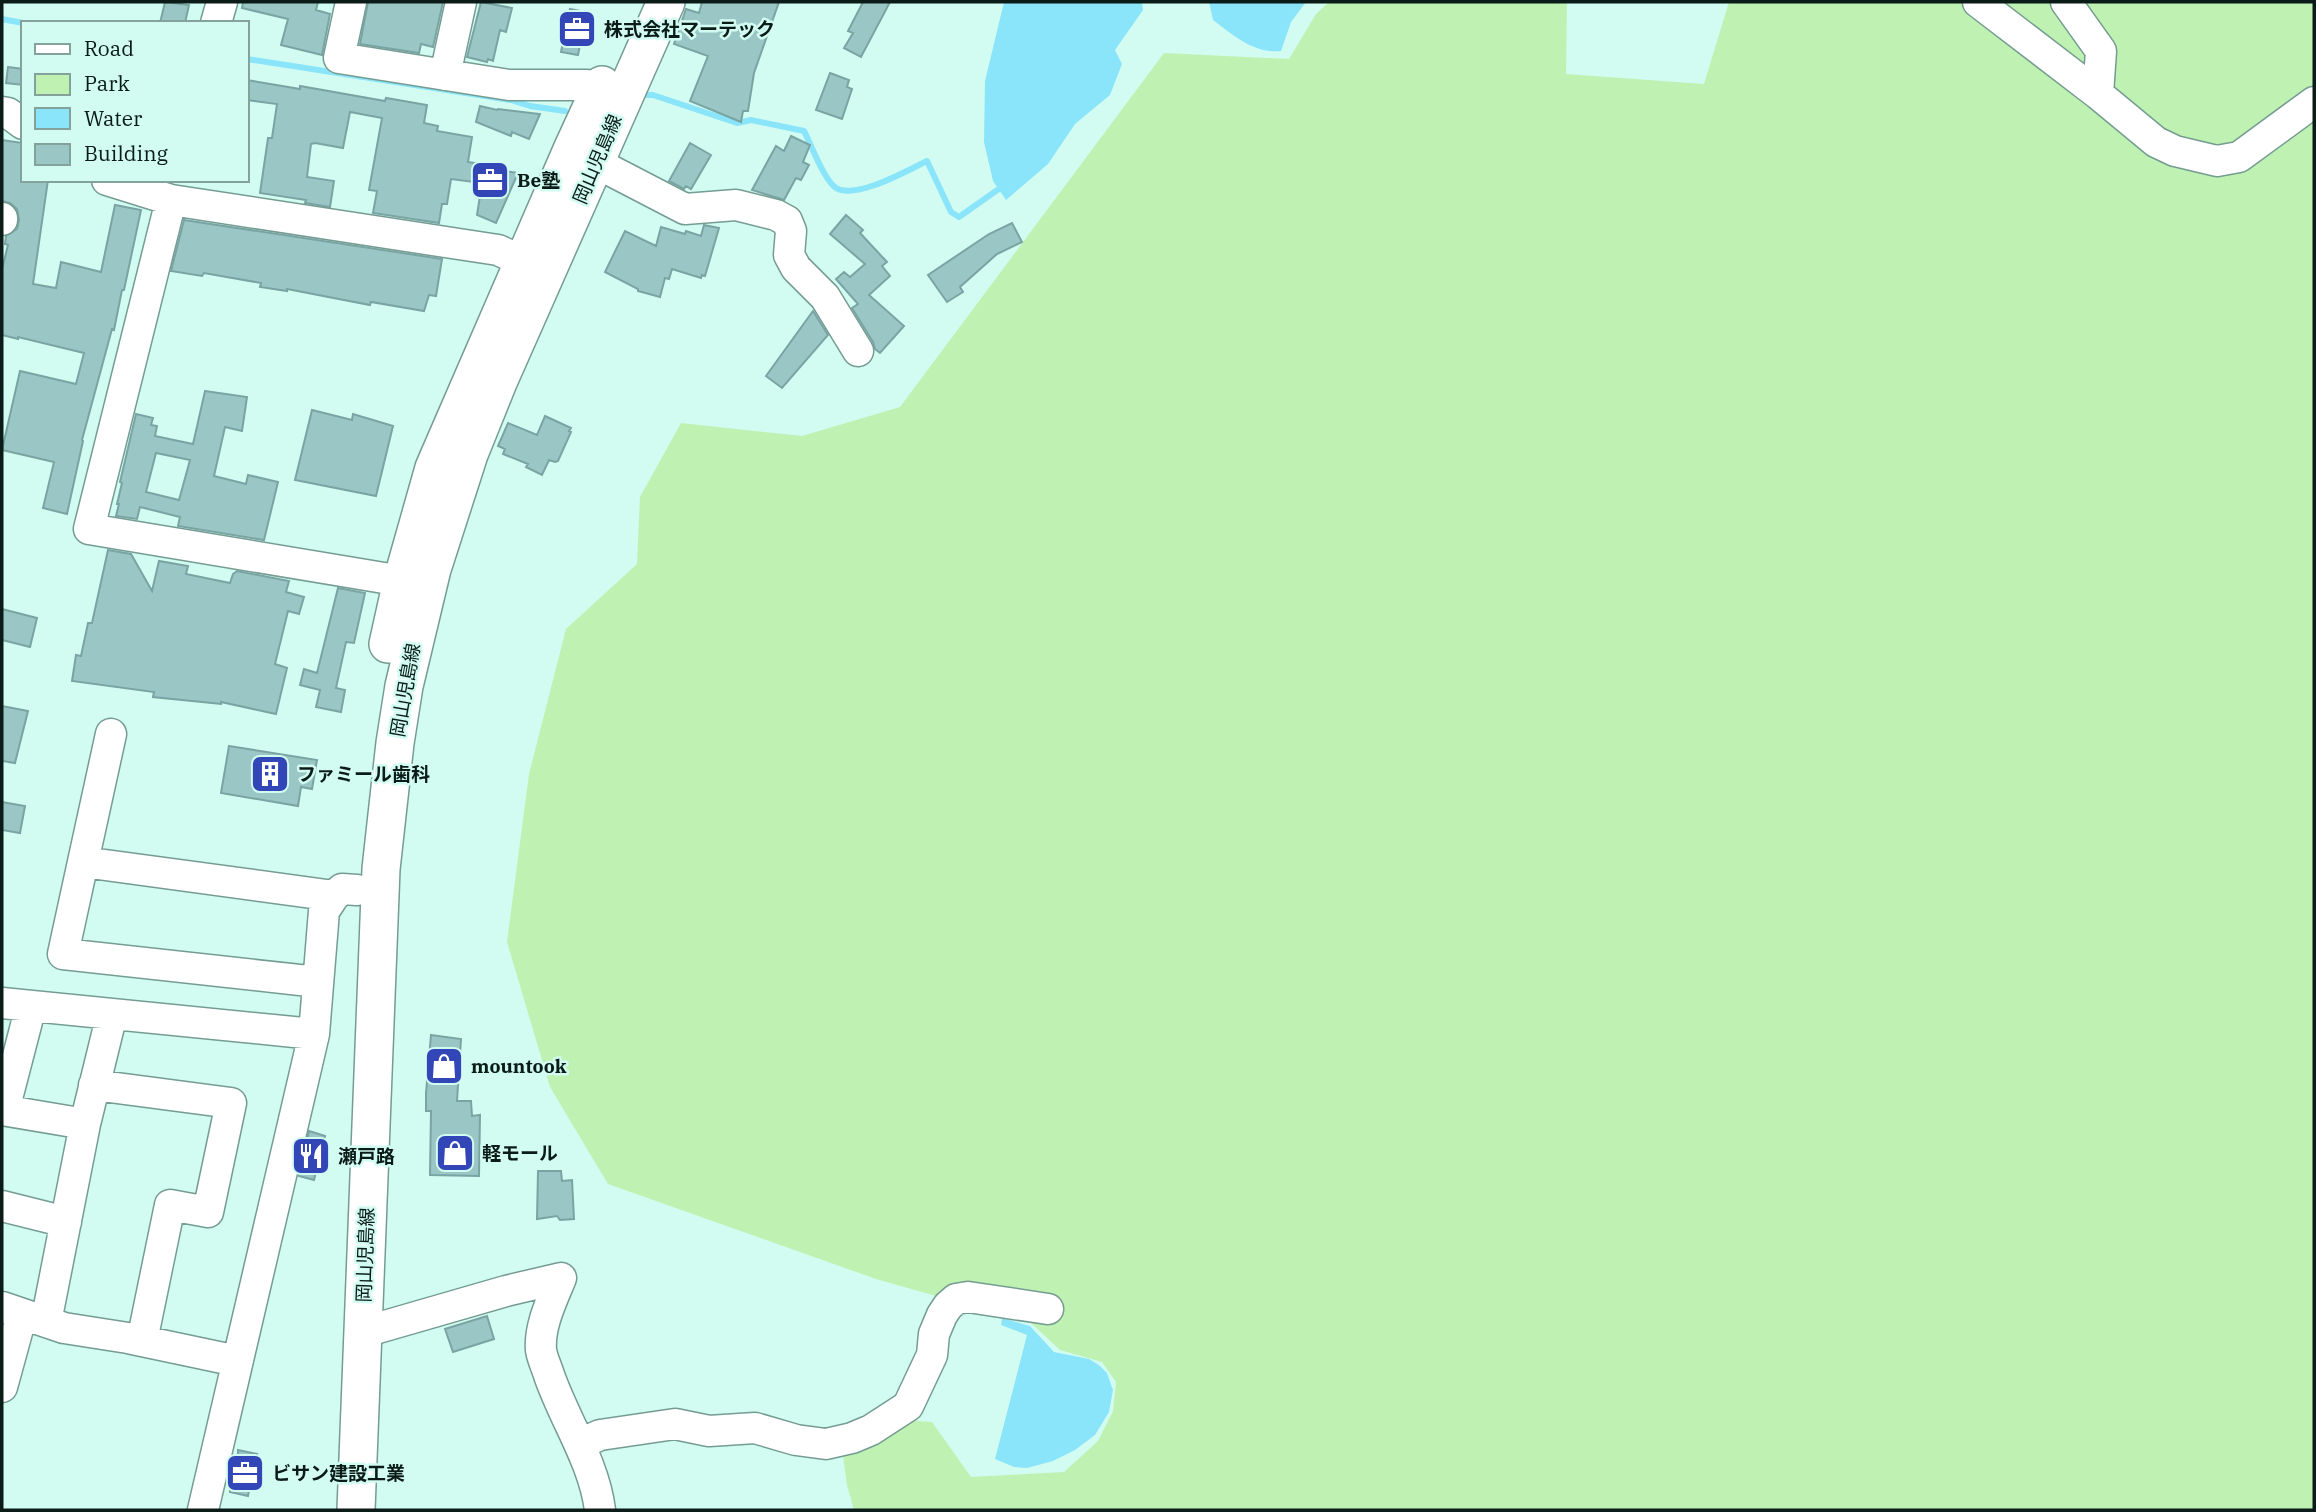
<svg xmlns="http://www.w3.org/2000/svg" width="2316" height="1512" font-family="'IBM Plex Serif','Noto Sans JP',serif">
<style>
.green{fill:#bff2b2}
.water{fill:#8ae5fa}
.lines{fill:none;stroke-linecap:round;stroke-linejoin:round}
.stream{stroke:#8ae5fa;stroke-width:6}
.building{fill:#9ac6c5;stroke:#79a4a3;stroke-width:2;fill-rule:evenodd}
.minor-casing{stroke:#759c92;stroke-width:33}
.major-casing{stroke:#759c92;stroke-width:40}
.minor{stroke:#fff;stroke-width:30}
.major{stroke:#fff;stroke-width:37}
.labels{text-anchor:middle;stroke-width:5;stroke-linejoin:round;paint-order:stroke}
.poi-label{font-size:19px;font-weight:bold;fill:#0b1b17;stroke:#d2fcf1;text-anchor:start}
.street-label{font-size:19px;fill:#0b1b17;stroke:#d2fcf1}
</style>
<rect width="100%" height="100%" fill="#d2fcf1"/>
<path class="green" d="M 1329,2 L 1567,2 L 1566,74 L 1704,84 L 1729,2 L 2314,2 L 2314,1510 L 854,1510 L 847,1485 L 842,1449 L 903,1420 L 932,1422 L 971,1477 L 1064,1472 L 1098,1441 L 1113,1411 L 1116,1382 L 1102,1362 L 1060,1350 L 1031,1323 L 876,1279 L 608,1184 L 550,1087 L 507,942 L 529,774 L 566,629 L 637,564 L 640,497 L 681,423 L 802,436 L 900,407 L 1164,53 L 1289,59 L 1316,14 Z"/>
<path class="water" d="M 1004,2 L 1142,2 L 1143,10 L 1115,50 L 1122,64 L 1110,95 L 1075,124 L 1048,164 L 1006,200 L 993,181 L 984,142 L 985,81 Z
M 1209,2 L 1306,2 L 1291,22 L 1281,51 C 1254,54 1233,35 1213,20 Z
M 1002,1318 L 1030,1326 L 1054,1352 L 1089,1359 L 1099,1365 L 1107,1373 L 1113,1390 L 1109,1412 L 1095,1435 L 1075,1450 L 1053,1461 L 1027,1468 L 1014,1467 L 995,1459 L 1027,1335 L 1001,1325 Z"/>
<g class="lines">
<path class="stream" d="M 2,19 L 23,23
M 247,59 L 511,100 L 530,106 L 565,111
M 644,95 L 653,95 L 737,123 L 751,120 L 804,131 C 811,144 824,180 836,188 C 856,200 908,170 927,161 L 951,212 L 959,217 L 1003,186"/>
</g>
<path class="building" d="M 165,2 L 189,5 L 185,23 L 160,23 Z
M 243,2 L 318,2 L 316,10 L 330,14 L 322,55 L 281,45 L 288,19 L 242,8 Z
M 368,2 L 443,2 L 433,47 L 421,44 L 419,53 L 360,44 Z
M 481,2 L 512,8 L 506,32 L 500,30 L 493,61 L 488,59 L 487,62 L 467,57 Z
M 702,2 L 779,2 L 754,73 L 748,111 L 743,111 L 741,122 L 690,101 L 708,56 L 674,44 L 686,9 L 699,13 Z
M 863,2 L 890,2 L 861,57 L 844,48 L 853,33 L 848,31 Z
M 570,9 L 591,13 L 585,46 L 580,45 L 578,55 L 561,52 Z
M 8,67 L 23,69 L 23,85 L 6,83 Z
M 830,73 L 849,80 L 847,87 L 852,89 L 842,119 L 816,110 Z
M 247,80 L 300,89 L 300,86 L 385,101 L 386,98 L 427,105 L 424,123 L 438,126 L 437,131 L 472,137 L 468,162 L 500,167 L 499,170 L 518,173 L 496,223 L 477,215 L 482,183 L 451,179 L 447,204 L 442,204 L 439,223 L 373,213 L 377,191 L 369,190 L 382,118 L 350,112 L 343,148 L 315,143 L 311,144 L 307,177 L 334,181 L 330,207 L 305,203 L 306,200 L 260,193 L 268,138 L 272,138 L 277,104 L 247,100 Z
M 480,106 L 497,110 L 498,109 L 540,114 L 529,139 L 512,132 L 511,136 L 476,122 Z
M 791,136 L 810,145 L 803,162 L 809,165 L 801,180 L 796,178 L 784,200 L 752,190 L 776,146 L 784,151 Z
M 2,140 L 23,143 L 23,180 L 48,180 L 33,284 L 56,288 L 61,262 L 101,272 L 115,205 L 141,210 L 124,290 L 122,290 L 114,330 L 112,329 L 82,440 L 83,441 L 67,514 L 43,508 L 54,462 L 2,450 L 20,371 L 76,384 L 84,353 L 18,337 L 18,339 L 2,335 L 2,269 L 8,245 L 5,244 L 6,236 L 17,229 L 19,220 L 17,209 L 10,203 L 2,201 Z
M 690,143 L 711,155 L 691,189 L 686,186 L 684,189 L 669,181 Z
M 846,215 L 863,230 L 860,233 L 887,262 L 882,266 L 890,276 L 869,295 L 904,326 L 880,353 L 875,349 L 873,342 L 852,308 L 858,304 L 836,279 L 844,272 L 850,277 L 865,264 L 830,234 Z
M 184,220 L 442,259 L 436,296 L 429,295 L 424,311 L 371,302 L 370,305 L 287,289 L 287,291 L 260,287 L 261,283 L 204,273 L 202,276 L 171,271 Z
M 1012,223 L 1022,242 L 997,254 L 960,287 L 963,292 L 947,302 L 928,275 L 989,234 Z
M 704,225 L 719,228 L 705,276 L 702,275 L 701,278 L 672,269 L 669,279 L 665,278 L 660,297 L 638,291 L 638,289 L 605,272 L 625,231 L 656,246 L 661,227 L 685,234 L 686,231 L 701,236 Z
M 813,311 L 828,335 L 782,388 L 766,376 Z
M 205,391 L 247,397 L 242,431 L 225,427 L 214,476 L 246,484 L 248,475 L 278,482 L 264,540 L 178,526 L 180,517 L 140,507 L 137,519 L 116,516 L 119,504 L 117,504 L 122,483 L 120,482 L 136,414 L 153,418 L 151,425 L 157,426 L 155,436 L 193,444 ZM 156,453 L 190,460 L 179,500 L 146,492 Z
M 312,410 L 352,420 L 353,414 L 393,426 L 376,496 L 295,480 Z
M 545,416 L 571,428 L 569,431 L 571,432 L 558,461 L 555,462 L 549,460 L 542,475 L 526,467 L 528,464 L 503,454 L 505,449 L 498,446 L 508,423 L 537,435 Z
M 108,550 L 131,554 L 152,591 L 159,561 L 188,566 L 186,574 L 230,583 L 233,574 L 237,571 L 289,581 L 286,592 L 304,597 L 299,614 L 288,611 L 275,664 L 287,668 L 276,714 L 221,702 L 221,704 L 153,697 L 154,692 L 72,681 L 76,655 L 81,656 L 88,623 L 92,623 Z
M 338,588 L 365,593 L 354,643 L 346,642 L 336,688 L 345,690 L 341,712 L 316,707 L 320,690 L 300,685 L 304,669 L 317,673 Z
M 2,609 L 37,618 L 30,647 L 2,640 Z
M 2,706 L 28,711 L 15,763 L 2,761 Z
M 229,746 L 317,760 L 312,789 L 301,787 L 298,806 L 221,793 Z
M 2,802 L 25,806 L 20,833 L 2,830 Z
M 431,1035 L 461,1039 L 457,1101 L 471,1101 L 472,1116 L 480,1115 L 479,1176 L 430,1175 L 431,1111 L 426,1111 L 426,1093 Z
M 309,1131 L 325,1136 L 314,1180 L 299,1176 Z
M 538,1171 L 561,1171 L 562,1181 L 572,1180 L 574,1219 L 560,1220 L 557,1216 L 537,1219 Z
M 487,1316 L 494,1339 L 453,1352 L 445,1329 Z
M 238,1450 L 257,1454 L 254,1465 L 260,1466 L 257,1481 L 251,1480 L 248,1496 L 230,1492 L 232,1474 L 230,1473 L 232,1462 L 238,1461 Z"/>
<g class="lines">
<g class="minor-casing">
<path id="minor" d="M 351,2 L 339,58 L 509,85 L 587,85 L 619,99
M 1978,2 L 2098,94 L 2156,142 L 2175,151 L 2217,161 L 2239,157 L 2314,102
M 2066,2 L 2101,51 L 2098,94
M 216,23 L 222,2
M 445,75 L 461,2
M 2,112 L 8,113 L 23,124
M 577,153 L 685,209 L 736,205 L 776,215 L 787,221 L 791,231 L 789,255 L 796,268 L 825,297 L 858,351
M 107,180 L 171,200 L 498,250 L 544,271
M 171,200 L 89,529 L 402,581
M 2,220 L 2,218
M 83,862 L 111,734
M 318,982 L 63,954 L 83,862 L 334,896
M 2,1003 L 314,1034
M 94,1085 L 231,1103 L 208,1212 L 170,1205 L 142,1341
M 2,1110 L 85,1124 L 112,1014
M 4,1110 L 31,1006
M 2,1206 L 66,1222
M 2,1307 L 64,1328 L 128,1338 L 237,1361
M 46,1322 L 85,1124
M 362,1330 L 371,1330 L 506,1291 L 561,1278 C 552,1300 539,1326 541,1350 C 542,1358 547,1368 549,1375 C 565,1421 594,1462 600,1510
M 2,1387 L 22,1314
M 580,1444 L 600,1435 L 675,1424 L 709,1431 L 755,1428 L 796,1440 L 826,1444 L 852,1438 L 871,1430 L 908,1406 L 932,1355 L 934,1334 L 942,1315 L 948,1306 L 956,1299 L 968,1297 L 1048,1309
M 203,1510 L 314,1034 L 324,911 L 334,896 L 342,889 L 357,890"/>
</g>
<g class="major-casing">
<path id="major" d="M 388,644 L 402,581 L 434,468 L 572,150 L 602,85
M 356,1510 L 381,869 L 395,743 L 404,686 L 432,569 L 469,454 L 498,382 L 666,2"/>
</g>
<use href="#minor" class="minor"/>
<use href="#major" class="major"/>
</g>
<defs>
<g id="office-square" transform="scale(2.0125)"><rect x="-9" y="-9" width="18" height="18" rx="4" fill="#3246b8" stroke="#d2fcf1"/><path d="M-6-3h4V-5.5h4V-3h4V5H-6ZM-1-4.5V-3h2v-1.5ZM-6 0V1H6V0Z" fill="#fff"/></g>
<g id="building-square" transform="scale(2.0125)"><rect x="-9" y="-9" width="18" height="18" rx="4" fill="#3246b8" stroke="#d2fcf1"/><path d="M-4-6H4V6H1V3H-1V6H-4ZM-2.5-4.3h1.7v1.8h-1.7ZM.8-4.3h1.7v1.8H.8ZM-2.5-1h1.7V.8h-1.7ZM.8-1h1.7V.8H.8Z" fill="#fff"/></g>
<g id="shop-square" transform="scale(2.0125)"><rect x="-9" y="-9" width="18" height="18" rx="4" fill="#3246b8" stroke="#d2fcf1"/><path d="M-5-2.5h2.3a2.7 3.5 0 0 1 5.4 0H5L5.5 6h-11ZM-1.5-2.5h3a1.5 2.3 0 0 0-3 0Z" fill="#fff"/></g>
<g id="restaurant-square" transform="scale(2.0125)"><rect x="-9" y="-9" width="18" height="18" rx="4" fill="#3246b8" stroke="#d2fcf1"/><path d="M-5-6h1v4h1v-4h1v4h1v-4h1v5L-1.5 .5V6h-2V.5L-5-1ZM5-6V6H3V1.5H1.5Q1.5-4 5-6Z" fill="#fff"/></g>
</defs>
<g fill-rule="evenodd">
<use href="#office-square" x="577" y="29"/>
<use href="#office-square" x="490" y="180"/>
<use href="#building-square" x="270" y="774"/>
<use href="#shop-square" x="444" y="1066"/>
<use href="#shop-square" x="455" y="1153"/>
<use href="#restaurant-square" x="311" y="1156"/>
<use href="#office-square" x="245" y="1473"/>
</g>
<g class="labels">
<g class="poi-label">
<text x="604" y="36">株式会社マーテック</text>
<text x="517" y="187">Be塾</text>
<text x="297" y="781">ファミール歯科</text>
<text x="471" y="1073">mountook</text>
<text x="482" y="1160">軽モール</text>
<text x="338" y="1163">瀬戸路</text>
<text x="272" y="1480">ビサン建設工業</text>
</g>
<g class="street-label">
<text transform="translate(597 159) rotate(-67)" y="7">岡山児島線</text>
<text transform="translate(405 690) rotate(-80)" y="7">岡山児島線</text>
<text transform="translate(365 1255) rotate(-88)" y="7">岡山児島線</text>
</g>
</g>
<rect width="2316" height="1512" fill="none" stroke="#0b1b17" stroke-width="7"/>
<rect x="21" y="21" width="228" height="161" fill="#d2fcf1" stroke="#82a29a" stroke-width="2"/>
<rect x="35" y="44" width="35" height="10" fill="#ffffff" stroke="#82a29a" stroke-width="2"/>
<text x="84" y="56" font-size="21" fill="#0b1b17">Road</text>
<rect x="35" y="74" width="35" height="21" fill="#bff2b2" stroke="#82a29a" stroke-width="2"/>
<text x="84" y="91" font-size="21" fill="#0b1b17">Park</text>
<rect x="35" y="108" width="35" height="21" fill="#8ae5fa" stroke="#82a29a" stroke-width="2"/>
<text x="84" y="126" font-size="21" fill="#0b1b17">Water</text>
<rect x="35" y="144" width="35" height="21" fill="#9ac6c5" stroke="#82a29a" stroke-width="2"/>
<text x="84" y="161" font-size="21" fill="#0b1b17">Building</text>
</svg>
